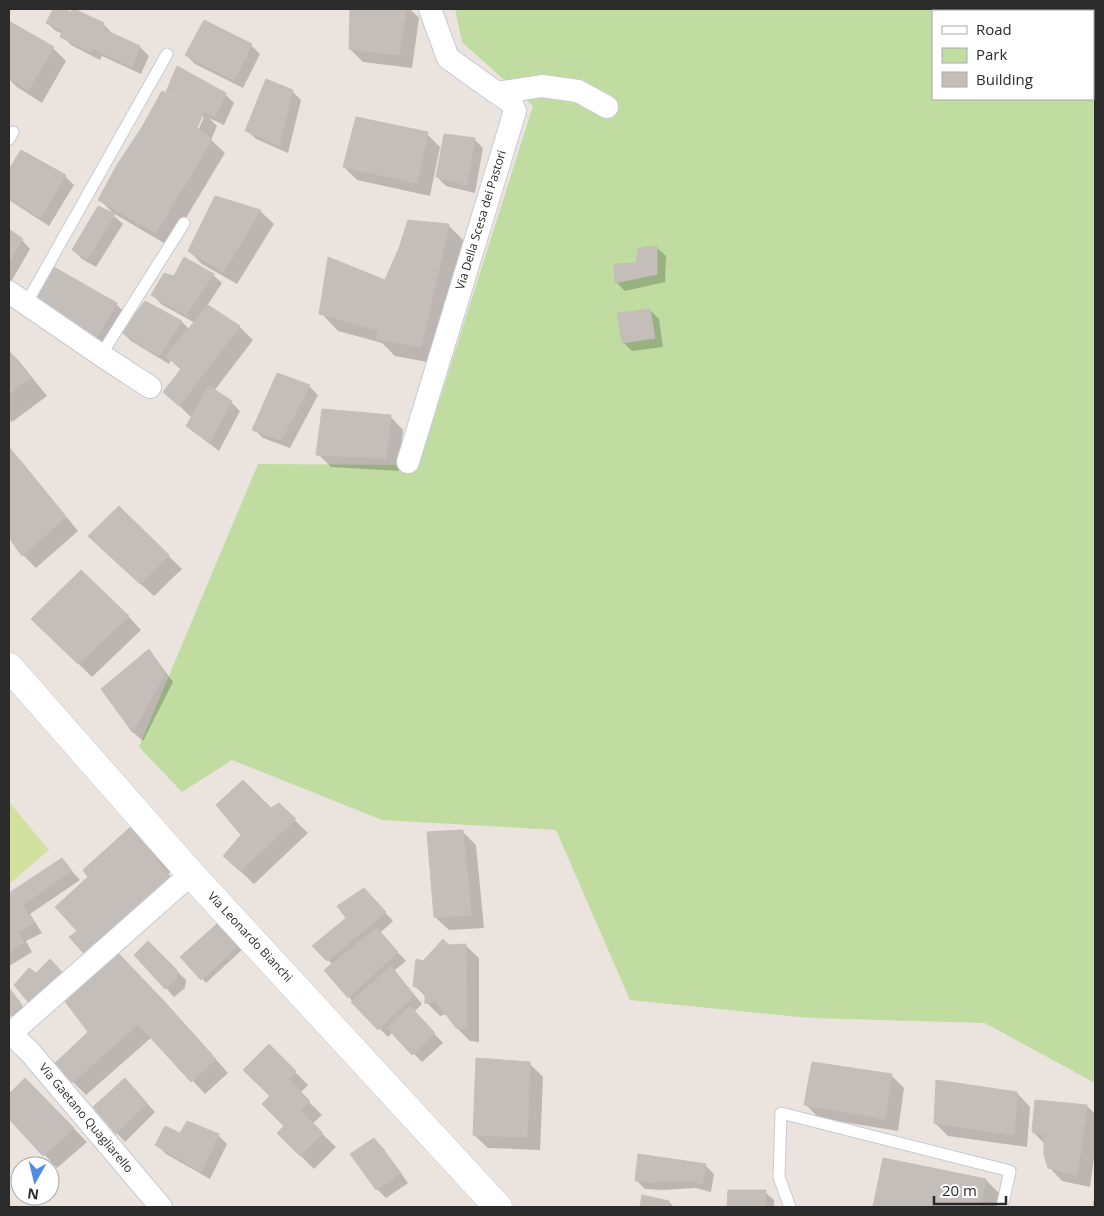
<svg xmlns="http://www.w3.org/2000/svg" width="1104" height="1216" font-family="'Open Sans',sans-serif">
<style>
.green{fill:#c0dca1;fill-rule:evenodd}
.pitch{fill:#d2e29e}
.shadow{fill:#0003;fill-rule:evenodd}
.building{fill:#c4beba;stroke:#c6bfb8}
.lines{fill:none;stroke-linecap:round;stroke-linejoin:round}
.service-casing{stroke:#c6cbd3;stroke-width:13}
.minor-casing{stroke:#c6cbd3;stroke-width:24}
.tertiary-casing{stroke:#c6cbd3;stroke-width:29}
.service{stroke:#fff;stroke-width:11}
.minor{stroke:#fff;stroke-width:22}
.tertiary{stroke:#fff;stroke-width:28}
.labels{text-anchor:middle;stroke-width:5;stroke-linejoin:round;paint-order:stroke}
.street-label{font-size:12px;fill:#2b2b2b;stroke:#fff}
</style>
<rect width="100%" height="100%" fill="#ebe3de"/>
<path class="green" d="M 455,9 L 1095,9 L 1095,1083 L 985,1023 L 810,1018 L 630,1000 L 556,830 L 382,820 L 232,760 L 182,792 L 139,747 L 258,464 L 419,465 L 533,106 L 462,42 ZM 933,11 L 1093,11 L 1093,99 L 933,99 Z"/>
<path class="pitch" d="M 9,802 L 49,850 L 9,884 L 9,801 Z"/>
<path class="shadow" d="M 55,9 L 62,9 L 71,13 L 103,24 L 112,33 L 112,34 L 140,47 L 149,56 L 141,74 L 102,56 L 100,60 L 71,45 L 62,36 L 63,34 L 56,31 L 47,23 Z
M 352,9 L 410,9 L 419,18 L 412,68 L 363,62 L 350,49 Z
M 9,23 L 53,48 L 66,61 L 42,103 L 17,87 L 9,79 Z
M 251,45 L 260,54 L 243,88 L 195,64 L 186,55 Z
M 168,91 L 225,94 L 234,103 L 224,125 L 209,118 L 217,126 L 211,140 L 225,153 L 169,246 L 113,213 L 100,200 L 174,98 ZM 201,117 L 204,117 L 196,135 L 194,134 Z
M 292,91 L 301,100 L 288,153 L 256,139 L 247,130 Z
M 427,134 L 440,147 L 430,196 L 357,180 L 344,167 Z
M 474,139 L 483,148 L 475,193 L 446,186 L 437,177 Z
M 21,151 L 65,176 L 74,185 L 49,226 L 9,200 L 9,172 Z
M 98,207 L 114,216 L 123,224 L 96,267 L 82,259 L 73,250 Z
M 260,211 L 274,224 L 237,284 L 202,264 L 189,251 Z
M 409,222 L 449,226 L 466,243 L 438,364 L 395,356 L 382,343 L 338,331 L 321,313 L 386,282 L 400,248 Z
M 9,230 L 22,240 L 30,249 L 11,282 L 9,280 Z
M 657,248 L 666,256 L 665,282 L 625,291 L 616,282 Z
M 213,275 L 222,283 L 207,306 L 240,327 L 253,340 L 214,391 L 231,402 L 240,411 L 219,451 L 197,434 L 188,425 L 192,418 L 165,392 L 182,371 L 171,360 L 169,364 L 131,341 L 122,332 L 145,302 L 182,322 L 189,329 L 195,323 L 161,304 L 153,295 L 174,278 Z
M 34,301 L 116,304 L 129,317 L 108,354 Z
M 650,310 L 659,319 L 663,347 L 632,351 L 623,342 Z
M 9,351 L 18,360 L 47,396 L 12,422 L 9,419 Z
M 278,375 L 309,386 L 318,395 L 290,448 L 263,438 L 254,429 Z
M 390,416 L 403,430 L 399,471 L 331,467 L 318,454 Z
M 9,449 L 22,462 L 78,531 L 36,568 L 23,555 L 9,536 Z
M 119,508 L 182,569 L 154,596 L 103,550 Z
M 128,616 L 141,630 L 92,677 L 46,632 Z
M 148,651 L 157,660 L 173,682 L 143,741 L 134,733 L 103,689 Z
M 279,805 L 308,833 L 254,884 L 238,869 L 271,810 Z
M 136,824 L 176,867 L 168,874 L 78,931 L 90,877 Z
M 463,832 L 476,845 L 484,928 L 449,930 L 435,917 Z
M 62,860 L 80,880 L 30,914 L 42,933 L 26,941 L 32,952 L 9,966 L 9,895 Z
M 373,899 L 393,921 L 380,933 L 406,961 L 394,971 L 422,1004 L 414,1012 L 443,1043 L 422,1062 L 393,1032 L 388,1037 L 353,1002 L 349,997 L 333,965 L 314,946 Z
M 220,922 L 244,948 L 206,983 L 182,957 Z
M 148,943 L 186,980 L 185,988 L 174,997 L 166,988 Z
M 465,945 L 479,958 L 479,1042 L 470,1041 L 457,1028 L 447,1014 L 440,1016 L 427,1003 L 427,998 L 415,986 L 424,963 Z
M 9,989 L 25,1009 L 15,1019 L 9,1013 Z
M 176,1015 L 228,1073 L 205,1094 L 152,1037 L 86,1095 L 73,1082 L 89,1032 Z
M 269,1046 L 308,1085 L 300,1093 L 322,1115 L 312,1124 L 336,1147 L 314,1169 L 278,1133 L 286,1126 L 272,1096 Z
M 529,1063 L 543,1077 L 540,1150 L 488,1148 L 474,1135 Z
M 891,1075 L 904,1088 L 898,1131 L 819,1118 L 806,1105 Z
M 25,1080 L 87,1142 L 57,1168 L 9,1117 L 9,1096 Z
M 133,1088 L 155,1112 L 125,1142 L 117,1133 Z
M 1017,1093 L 1030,1107 L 1027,1147 L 948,1136 L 935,1123 Z
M 1087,1106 L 1095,1114 L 1095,1151 L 1090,1187 L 1062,1181 L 1049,1167 L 1045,1144 L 1033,1132 Z
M 181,1135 L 218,1135 L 227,1144 L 210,1179 L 166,1154 L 157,1145 Z
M 374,1139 L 383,1148 L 408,1183 L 386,1198 L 377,1189 L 352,1155 Z
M 884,1159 L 986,1180 L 999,1193 L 996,1207 L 874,1207 Z
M 705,1165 L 714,1174 L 711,1192 L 696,1188 L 662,1190 L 645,1189 L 636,1180 Z
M 729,1191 L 765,1192 L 774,1200 L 774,1207 L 729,1207 Z
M 643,1197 L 669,1202 L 674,1207 L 641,1207 Z
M 1093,1201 L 1095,1201 L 1095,1207 L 1093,1207 Z"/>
<path class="building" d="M 53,9 L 64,9 L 70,12 L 74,9 L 104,23 L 103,29 L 140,46 L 132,67 L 93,48 L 91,52 L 60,37 L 63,30 L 46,23 Z
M 350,9 L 406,9 L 399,55 L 349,49 Z
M 204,20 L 252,44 L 234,80 L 185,55 Z
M 9,21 L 54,47 L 28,90 L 9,78 Z
M 177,66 L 226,93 L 215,117 L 166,92 Z
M 266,79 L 293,90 L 279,145 L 245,131 Z
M 162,91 L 204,112 L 197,128 L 212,139 L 197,165 L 142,127 Z
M 356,117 L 428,132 L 417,183 L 343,167 Z
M 142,127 L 197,165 L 176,198 L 117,165 Z
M 444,134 L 475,138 L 467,185 L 436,177 Z
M 21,150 L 66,175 L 40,218 L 9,198 L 9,169 Z
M 117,165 L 176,198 L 156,233 L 98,200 Z
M 215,196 L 261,210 L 223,272 L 188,251 Z
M 98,206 L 115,214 L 87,259 L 72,250 Z
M 408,220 L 449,224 L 421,347 L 376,339 L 378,330 L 319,314 L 328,257 L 385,280 L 399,248 Z
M 9,229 L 23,239 L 9,262 Z
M 657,246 L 657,274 L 615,283 L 614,264 L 636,263 L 638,248 Z
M 184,257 L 214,274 L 186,315 L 151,295 L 164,273 L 174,276 Z
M 52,266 L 117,303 L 94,342 L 32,301 Z
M 145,301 L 182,321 L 159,356 L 121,332 Z
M 208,305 L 240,326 L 179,406 L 163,392 L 181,369 L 166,356 Z
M 650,309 L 655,338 L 622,343 L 617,313 Z
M 9,351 L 30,378 L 9,394 Z
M 277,373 L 310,385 L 281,440 L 252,430 Z
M 209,386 L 232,401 L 209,443 L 186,426 Z
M 322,409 L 391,415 L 386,458 L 316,455 Z
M 9,447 L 66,517 L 22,556 L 9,538 Z
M 119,506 L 169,555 L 140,584 L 88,536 Z
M 81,570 L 129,616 L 78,664 L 31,619 Z
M 149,649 L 165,673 L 133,733 L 101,689 Z
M 243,780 L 271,808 L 279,803 L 296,819 L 240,871 L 223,856 L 241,835 L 216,805 Z
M 136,822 L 164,853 L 156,860 L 171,877 L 85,955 L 69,937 L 77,931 L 55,907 L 88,877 L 83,870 Z
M 463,830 L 471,915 L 434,917 L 427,832 Z
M 62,858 L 72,871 L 9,914 L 9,893 Z
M 364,888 L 386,912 L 327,961 L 312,946 L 346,918 L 337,906 Z
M 22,905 L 34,923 L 18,932 L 24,943 L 9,952 L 9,914 Z
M 220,921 L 241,943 L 201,980 L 180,957 Z
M 377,928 L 398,952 L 348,998 L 324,970 Z
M 443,939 L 449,945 L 466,944 L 467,1029 L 456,1028 L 435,1000 L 425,1004 L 425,991 L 413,986 L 416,959 L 423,961 Z
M 148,941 L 177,970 L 176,979 L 165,989 L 134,955 Z
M 119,954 L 163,1000 L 138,1024 L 72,1083 L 54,1064 L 88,1032 L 64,1000 Z
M 50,959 L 63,973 L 29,1003 L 14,985 L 29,968 L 36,973 Z
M 391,966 L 414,995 L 378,1030 L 351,1002 Z
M 9,988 L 22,1005 L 10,1016 L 9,1015 Z
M 163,1000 L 216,1059 L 191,1082 L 138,1024 Z
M 410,1006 L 435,1033 L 412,1055 L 387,1028 Z
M 269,1044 L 296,1071 L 288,1079 L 310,1101 L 300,1110 L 323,1133 L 300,1156 L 277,1133 L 284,1126 L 262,1104 L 270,1096 L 243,1070 Z
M 476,1058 L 530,1062 L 527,1137 L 473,1135 Z
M 812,1062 L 892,1074 L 885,1119 L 804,1105 Z
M 25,1078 L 74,1128 L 43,1156 L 9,1119 L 9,1094 Z
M 125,1078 L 147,1103 L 116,1134 L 93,1107 Z
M 936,1080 L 1017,1092 L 1014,1135 L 934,1123 Z
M 1035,1100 L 1087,1105 L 1077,1175 L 1048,1168 L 1044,1155 L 1044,1135 L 1032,1132 Z
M 187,1121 L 219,1134 L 201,1172 L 155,1145 L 165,1126 L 180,1133 Z
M 374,1138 L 401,1173 L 376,1190 L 350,1154 Z
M 638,1154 L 706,1164 L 702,1184 L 686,1180 L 652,1182 L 635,1181 Z
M 883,1158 L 986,1179 L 980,1207 L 873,1207 Z
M 728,1190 L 766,1190 L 765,1207 L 727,1207 Z
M 642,1195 L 669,1201 L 669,1207 L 640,1207 Z"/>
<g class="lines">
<g class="service-casing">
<path id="service" d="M 9,139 L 13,132
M 26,304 L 167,54
M 101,355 L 184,223
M 790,1207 L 779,1177 L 781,1113 L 1010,1171 L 1002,1207"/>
</g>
<g class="minor-casing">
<path id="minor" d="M 497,93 L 542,86 L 578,91 L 607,107
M 9,292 L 101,355 L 150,387
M 408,462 L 515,111 L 511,102 L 497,93 L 448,58 L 430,9
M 9,1032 L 30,1052 L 161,1207
M 10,1034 L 191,874"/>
</g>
<g class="tertiary-casing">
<path id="tertiary" d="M 9,667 L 191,874 L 498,1207"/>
</g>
<use href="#service" class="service"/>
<use href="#minor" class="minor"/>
<use href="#tertiary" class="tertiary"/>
</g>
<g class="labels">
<g class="street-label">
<text transform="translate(481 220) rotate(-73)" y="4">Via Della Scesa dei Pastori</text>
<text transform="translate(250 937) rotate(47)" y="4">Via Leonardo Bianchi</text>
<text transform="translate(86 1118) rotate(50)" y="4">Via Gaetano Quagliarello</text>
</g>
</g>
<rect width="1104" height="1216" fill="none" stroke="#2b2b2b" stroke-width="20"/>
<rect x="932" y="10" width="162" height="90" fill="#ffffff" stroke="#aaaaaa"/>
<rect x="942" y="26" width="25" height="8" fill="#ffffff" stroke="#aaaaaa"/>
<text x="976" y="35" font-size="15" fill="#2b2b2b">Road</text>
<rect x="942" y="48" width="25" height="15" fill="#c0dca1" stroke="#aaaaaa"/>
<text x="976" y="60" font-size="15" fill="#2b2b2b">Park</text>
<rect x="942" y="72" width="25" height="15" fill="#c4beba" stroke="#aaaaaa"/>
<text x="976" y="85" font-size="15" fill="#2b2b2b">Building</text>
<g transform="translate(35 1181) rotate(188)"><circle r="24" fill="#ffffff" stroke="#aaaaaa"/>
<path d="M0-4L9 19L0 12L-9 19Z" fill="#5089e7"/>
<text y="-8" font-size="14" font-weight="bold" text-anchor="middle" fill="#2b2b2b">N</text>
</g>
<path d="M934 1196v8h72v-8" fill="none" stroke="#2b2b2b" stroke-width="2.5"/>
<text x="942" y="1196" font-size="15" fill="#2b2b2b" stroke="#ffffff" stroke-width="4" paint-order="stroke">20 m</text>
</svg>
